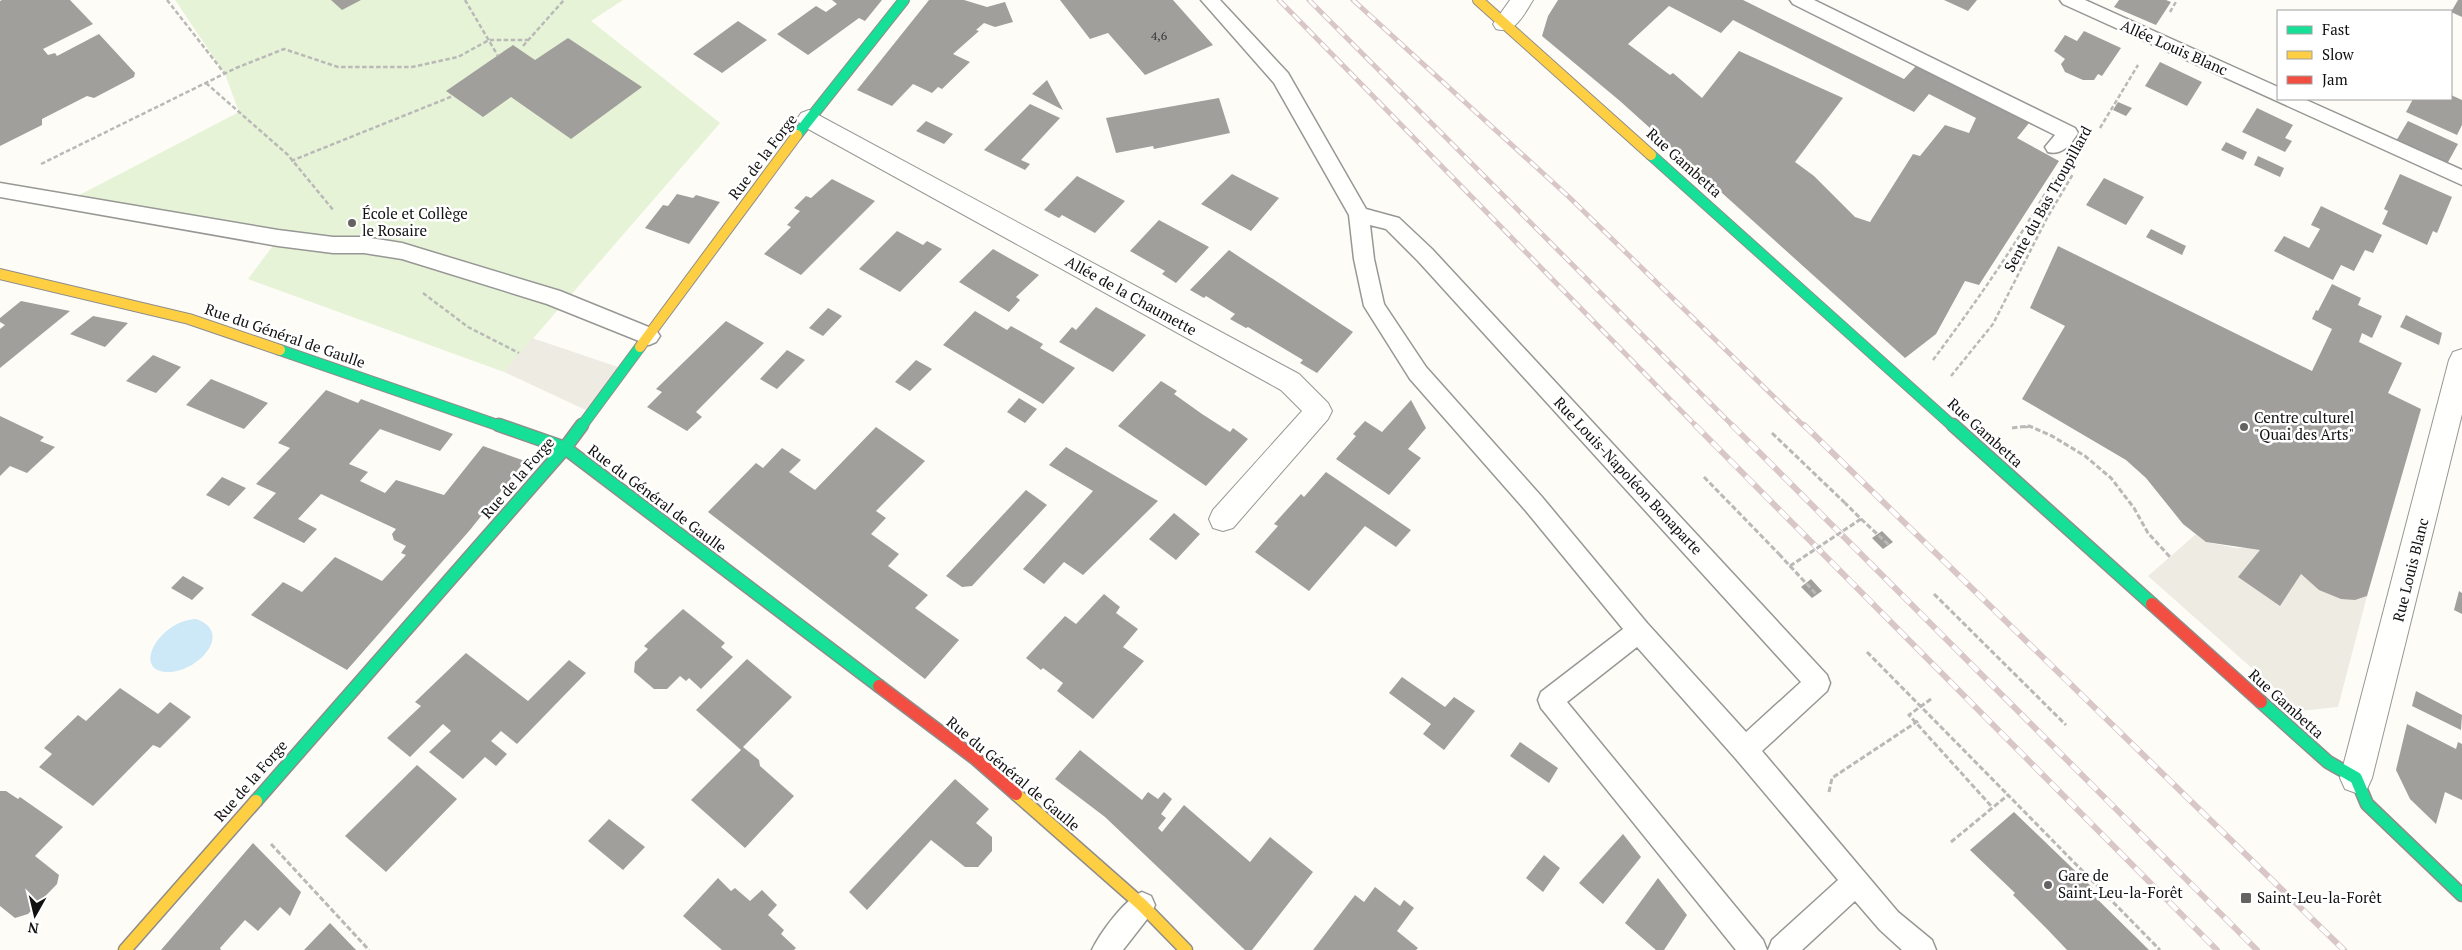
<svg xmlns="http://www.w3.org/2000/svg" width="2462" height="950" font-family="'PT Serif',serif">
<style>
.green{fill:#e7f3d7}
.plaza{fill:#edebe2}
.water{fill:#cde8f7}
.building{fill:#a19f9c;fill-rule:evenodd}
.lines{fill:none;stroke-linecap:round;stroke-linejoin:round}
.lane-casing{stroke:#979795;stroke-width:3}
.street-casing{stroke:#979795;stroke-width:2}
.fast-far1-casing{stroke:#8e8d8b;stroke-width:12}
.fast-casing{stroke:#8e8d8b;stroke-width:15}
.slow-far1-casing{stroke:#8e8d8b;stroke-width:12}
.slow-casing{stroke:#8e8d8b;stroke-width:15}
.jam-casing{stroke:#8e8d8b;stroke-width:15}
.path-far1{stroke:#b9b9b8;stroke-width:2.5;stroke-dasharray:4.5 2.5;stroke-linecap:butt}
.path{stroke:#b9b9b8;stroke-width:3;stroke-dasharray:5.5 2.5;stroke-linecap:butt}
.lane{fill:#fffffe;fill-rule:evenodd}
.street{fill:#fffffe;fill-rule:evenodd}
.fast-far1{stroke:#16e098;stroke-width:10}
.fast{stroke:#16e098;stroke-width:12}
.slow-far1{stroke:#ffcf43;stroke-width:10}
.slow{stroke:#ffcf43;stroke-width:12}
.jam{stroke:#f24e42;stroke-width:12}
.rail-far1-casing{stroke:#d9c6c7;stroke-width:5}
.rail-casing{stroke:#d9c6c7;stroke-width:6}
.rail-far1{stroke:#fff;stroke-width:3;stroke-dasharray:10;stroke-linecap:butt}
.rail{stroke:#fff;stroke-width:4.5;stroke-dasharray:12;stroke-linecap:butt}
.path-bridge{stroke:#b9b9b8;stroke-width:3;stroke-dasharray:5.5 2.5;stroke-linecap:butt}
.poi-dot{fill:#646362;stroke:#fff;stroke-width:2}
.labels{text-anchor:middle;stroke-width:5;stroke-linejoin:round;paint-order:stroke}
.number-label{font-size:12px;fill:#353434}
.street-label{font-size:15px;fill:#111;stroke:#fff}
.poi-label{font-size:15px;fill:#111;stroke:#fff;text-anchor:start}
</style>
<rect width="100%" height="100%" fill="#fdfcf7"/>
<path class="green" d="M 175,0 L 623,0 L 591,21 L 720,123 L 504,372 L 248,279 L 278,239 L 66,202 L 239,112 L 225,74 Z"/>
<path class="plaza" d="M 532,338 L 624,369 L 590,412 L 504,372 Z
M 2196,534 L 2206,542 L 2236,548 L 2256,548 L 2279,557 L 2309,581 L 2355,600 L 2367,596 L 2338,707 L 2300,711 L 2148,576 Z"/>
<path class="water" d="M 196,619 C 236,633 195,674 167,672 C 132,671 158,621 196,619 Z"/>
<path class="building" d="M 2,0 L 70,0 L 93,24 L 43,49 L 48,55 L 55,53 L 57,56 L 99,34 L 135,73 L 134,77 L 94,98 L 87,96 L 42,119 L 42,125 L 0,146 L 0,1 Z
M 331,0 L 361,0 L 342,10 Z
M 832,0 L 882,0 L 865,21 L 859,18 L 808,55 L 777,34 L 816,6 L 826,12 L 837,4 Z
M 929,0 L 964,0 L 987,7 L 1005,2 L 1013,22 L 995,27 L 984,23 L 976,30 L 979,31 L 953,54 L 970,62 L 942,89 L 938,87 L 932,93 L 913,84 L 892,106 L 857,90 Z
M 1060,0 L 1173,0 L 1213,45 L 1145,75 L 1108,33 L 1090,39 Z
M 1558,0 L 1743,0 L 1904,79 L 1916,66 L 2029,123 L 2017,138 L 2059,161 L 1979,285 L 1965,281 L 1936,334 L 1905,358 L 1620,101 L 1542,36 L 1548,16 ZM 1669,6 L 1721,33 L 1733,20 L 1914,112 L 1929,94 L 1976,118 L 1969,133 L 1945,125 L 1920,156 L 1913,154 L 1870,222 L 1855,217 L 1814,176 L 1795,162 L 1843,98 L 1739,51 L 1702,98 L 1673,73 L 1670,75 L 1628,44 Z
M 1944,0 L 1977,0 L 1968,11 Z
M 2119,0 L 2166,0 L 2171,2 L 2156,25 L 2114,7 Z
M 2458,0 L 2462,0 L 2462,17 L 2451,12 Z
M 738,21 L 767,40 L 722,73 L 693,54 Z
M 2084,31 L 2121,48 L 2102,76 L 2098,74 L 2094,80 L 2083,80 L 2065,72 L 2061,64 L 2065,59 L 2054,51 L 2065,35 L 2077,41 Z
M 568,38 L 642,87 L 571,139 L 511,97 L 483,117 L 446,91 L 513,45 L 535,60 Z
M 2160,62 L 2202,82 L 2187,106 L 2145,86 Z
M 1047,80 L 1063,110 L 1032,94 Z
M 2451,95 L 2462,100 L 2462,125 L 2457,135 L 2406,112 L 2413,99 L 2451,99 Z
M 1219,98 L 1230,133 L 1154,149 L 1153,146 L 1116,153 L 1106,118 Z
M 2118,102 L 2132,108 L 2126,116 L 2113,110 Z
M 1030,104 L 1060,118 L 1021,160 L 1030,164 L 1025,170 L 984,150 Z
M 2257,108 L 2293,125 L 2285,138 L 2292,141 L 2285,152 L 2242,132 Z
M 926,121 L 953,134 L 944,144 L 916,131 Z
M 2408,121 L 2458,144 L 2447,164 L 2396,141 Z
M 2226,142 L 2247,152 L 2243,160 L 2221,150 Z
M 2258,156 L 2284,168 L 2280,177 L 2254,165 Z
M 1232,174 L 1279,198 L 1251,231 L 1201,204 Z
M 2400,174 L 2452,197 L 2437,233 L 2433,231 L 2427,245 L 2382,224 L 2388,211 L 2384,209 Z
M 1077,176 L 1125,201 L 1095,233 L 1062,215 L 1059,218 L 1044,210 Z
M 2104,178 L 2144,197 L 2126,225 L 2086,205 Z
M 832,179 L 875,201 L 801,275 L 764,254 L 791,227 L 787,225 L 800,211 L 794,208 L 806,196 L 811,198 Z
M 677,194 L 693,198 L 696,195 L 720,202 L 689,244 L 645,228 L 663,205 L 668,206 Z
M 2321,206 L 2382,235 L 2373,253 L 2365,250 L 2354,271 L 2341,265 L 2333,280 L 2274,251 L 2284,236 L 2309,248 L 2320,229 L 2311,225 Z
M 1159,220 L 1209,247 L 1176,283 L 1162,274 L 1165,271 L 1130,251 Z
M 2151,229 L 2186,246 L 2182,255 L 2146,237 Z
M 897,231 L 923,245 L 927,241 L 942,249 L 900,292 L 859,269 Z
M 2058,246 L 2312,371 L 2332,329 L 2312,319 L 2316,310 L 2318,311 L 2332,284 L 2361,298 L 2358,305 L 2382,316 L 2372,338 L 2362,333 L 2359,342 L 2402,363 L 2388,393 L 2421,409 L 2367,596 L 2355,600 L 2341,599 L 2319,590 L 2301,574 L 2280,606 L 2238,577 L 2260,550 L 2206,542 L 2183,524 L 2146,478 L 2126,460 L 2022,399 L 2065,326 L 2030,308 Z
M 993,249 L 1039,275 L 1016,297 L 1020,300 L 1009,312 L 959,282 Z
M 1229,250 L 1353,332 L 1317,373 L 1300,363 L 1303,360 L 1248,327 L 1246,328 L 1230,319 L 1235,314 L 1206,296 L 1204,298 L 1190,290 Z
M 21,301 L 70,311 L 0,368 L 0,329 L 5,325 L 0,322 L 0,318 Z
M 1096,307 L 1146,335 L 1113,372 L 1059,342 L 1072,327 L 1076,330 Z
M 828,308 L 842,316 L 823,336 L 809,328 Z
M 975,311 L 1007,330 L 1011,326 L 1043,344 L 1040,348 L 1075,368 L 1043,404 L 943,345 Z
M 2406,315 L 2442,333 L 2439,345 L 2400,327 Z
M 93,316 L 128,323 L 105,347 L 70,334 Z
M 726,321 L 764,343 L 696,412 L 702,417 L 687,431 L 647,407 L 662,392 L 656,389 Z
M 787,350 L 805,360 L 777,389 L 760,379 Z
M 153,355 L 181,367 L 156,393 L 126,381 Z
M 916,360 L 932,369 L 910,391 L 895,382 Z
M 211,379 L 240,391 L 268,403 L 244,429 L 186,405 Z
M 1161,381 L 1177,391 L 1174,394 L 1202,414 L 1230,432 L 1233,428 L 1248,439 L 1206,486 L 1118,426 Z
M 326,390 L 358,403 L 361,399 L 453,434 L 440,451 L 380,429 L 349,464 L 368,472 L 360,481 L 385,493 L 396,480 L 444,495 L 483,446 L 525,461 L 470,530 L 347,670 L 251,615 L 283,582 L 302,592 L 335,557 L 382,581 L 406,555 L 401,553 L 406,546 L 394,540 L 392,534 L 396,529 L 321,494 L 298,519 L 317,529 L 304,543 L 253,518 L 276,493 L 256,484 L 290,448 L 278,443 Z
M 1019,398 L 1037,409 L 1025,423 L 1007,412 Z
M 1411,400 L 1426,428 L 1408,449 L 1421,458 L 1389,495 L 1336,459 L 1356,436 L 1353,434 L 1365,421 L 1382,432 Z
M 0,416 L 44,437 L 40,441 L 55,447 L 27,473 L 10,466 L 0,476 Z
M 876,427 L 925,461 L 876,511 L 886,518 L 871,534 L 899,554 L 888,566 L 928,595 L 915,608 L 959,640 L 925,679 L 708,512 L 756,463 L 763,468 L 782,448 L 801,460 L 789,472 L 815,490 Z
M 1066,447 L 1158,501 L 1083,575 L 1064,562 L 1044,584 L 1023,569 L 1093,491 L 1049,465 Z
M 1326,472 L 1411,530 L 1396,547 L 1365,526 L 1309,591 L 1255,552 L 1278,526 L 1274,524 L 1301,494 L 1304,497 Z
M 222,477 L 246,488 L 229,506 L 206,495 Z
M 1026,490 L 1047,505 L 972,586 L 962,587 L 946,576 Z
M 1174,513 L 1200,534 L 1176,560 L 1149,539 Z
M 1882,531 L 1893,542 L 1883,549 L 1872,538 Z
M 183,576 L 204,588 L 192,600 L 171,588 Z
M 1811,579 L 1822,591 L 1812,598 L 1801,587 Z
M 2459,591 L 2462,593 L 2462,614 L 2454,610 Z
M 1104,594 L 1120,607 L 1116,613 L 1138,629 L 1123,647 L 1144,661 L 1093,719 L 1057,691 L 1063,683 L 1043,668 L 1041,670 L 1026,658 L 1065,616 L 1076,624 Z
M 683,609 L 725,643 L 721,647 L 733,657 L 701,689 L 689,678 L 686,681 L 680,676 L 667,689 L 654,689 L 634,672 L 635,662 L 648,649 L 644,646 Z
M 466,653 L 528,701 L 569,660 L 586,673 L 517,744 L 501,731 L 491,741 L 507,754 L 496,766 L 485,757 L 463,779 L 429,752 L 451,731 L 443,724 L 410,757 L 387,738 L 421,706 L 415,702 Z
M 747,659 L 792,697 L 743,747 L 759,760 L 760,766 L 794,796 L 745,848 L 691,800 L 741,750 L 696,710 Z
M 1402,677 L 1445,707 L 1454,697 L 1475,711 L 1444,750 L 1423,734 L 1431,724 L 1389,693 Z
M 120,688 L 158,714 L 170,702 L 191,717 L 160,748 L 153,745 L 93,806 L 39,767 L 52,754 L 44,748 L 78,715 L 86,721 Z
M 2416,691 L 2462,715 L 2461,730 L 2412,706 Z
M 2407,724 L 2456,749 L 2458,742 L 2462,744 L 2462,800 L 2445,792 L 2436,824 L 2410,799 L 2396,770 Z
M 1520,742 L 1558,768 L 1549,783 L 1510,756 Z
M 1080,750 L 1142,800 L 1148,792 L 1158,799 L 1164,792 L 1172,799 L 1161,814 L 1166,818 L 1158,828 L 1162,832 L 1184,805 L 1250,862 L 1270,837 L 1313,872 L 1252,950 L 1245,950 L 1105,817 L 1055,779 Z
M 417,765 L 457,799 L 386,872 L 345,836 Z
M 955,779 L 989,809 L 976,823 L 992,837 L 992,851 L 978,867 L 965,867 L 931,840 L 867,910 L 849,892 Z
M 0,791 L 6,791 L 18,799 L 20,797 L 63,827 L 35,856 L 59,875 L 57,884 L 28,914 L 15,918 L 0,906 Z
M 2014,812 L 2094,889 L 2091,893 L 2149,950 L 2067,950 L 2048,930 L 2013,895 L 2015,893 L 1970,850 Z
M 609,819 L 645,847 L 623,870 L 588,841 Z
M 1623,834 L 1641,857 L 1603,904 L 1579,883 Z
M 253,843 L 301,892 L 290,916 L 280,907 L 258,931 L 245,920 L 220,948 L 221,950 L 161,950 Z
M 1544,855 L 1560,868 L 1543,892 L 1526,878 Z
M 718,878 L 731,891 L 735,888 L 750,901 L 762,890 L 777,905 L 768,915 L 784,930 L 781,934 L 796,948 L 794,950 L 722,950 L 683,916 Z
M 1658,878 L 1687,915 L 1664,950 L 1656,950 L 1625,923 Z
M 1375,887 L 1400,906 L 1404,900 L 1414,908 L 1397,931 L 1418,948 L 1416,950 L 1313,950 L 1355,895 L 1364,902 Z
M 330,923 L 356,950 L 304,950 Z"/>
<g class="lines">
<g class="lane-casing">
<path id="lane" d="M 1201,0 L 1220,0 L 1288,73 L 1366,209 L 1399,218 L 1432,249 L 1827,675 L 1830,683 L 1827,691 L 1762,751 L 1898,912 L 1932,940 L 1936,950 L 1902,950 L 1880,930 L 1855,901 L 1802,950 L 1768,950 L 1772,940 L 1838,880 L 1736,759 L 1637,647 L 1567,702 L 1763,940 L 1767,950 L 1736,950 L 1541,708 L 1538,700 L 1541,692 L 1623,629 L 1526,511 L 1410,379 L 1364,306 L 1354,259 L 1349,215 L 1274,83 ZM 1370,225 L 1386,229 L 1418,261 L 1801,682 L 1746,732 L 1647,623 L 1542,497 L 1426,367 L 1384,304 L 1374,259 Z
M 1790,0 L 1814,0 L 2075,128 L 2078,133 C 2071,144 2062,156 2048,152 L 2045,147 L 2055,135 L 1793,4 Z
M 2060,0 L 2085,0 L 2278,87 L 2278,99 L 2304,99 L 2462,170 L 2462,185 L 2063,4 Z
M 0,183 L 278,230 L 333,237 L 364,237 L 402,243 L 560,291 L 656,330 L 660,336 L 656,342 L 649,345 L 547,304 L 402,259 L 364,253 L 333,253 L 278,246 L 0,197 Z
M 1142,892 L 1151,896 L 1155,905 L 1151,914 L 1123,950 L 1092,950 C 1100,933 1125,899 1142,892 Z"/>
</g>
<g class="street-casing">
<path id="street" d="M 1510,0 L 1533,0 C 1524,14 1515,35 1496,29 L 1493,24 Z
M 809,110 L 1299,374 L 1328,403 L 1332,411 L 1328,419 L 1233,528 L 1223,531 L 1213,528 L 1209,519 L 1213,510 L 1302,411 L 1281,390 L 801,125 L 797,119 L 801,113 Z
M 2462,349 L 2462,414 L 2372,778 L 2367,789 L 2356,793 L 2345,789 L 2340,778 L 2449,360 L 2453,352 Z"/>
</g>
<g class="fast-far1-casing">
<path id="fast-far1" d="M 797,135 L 904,0
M 1651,155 L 1954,427
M 280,350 L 503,427
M 581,427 L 640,347"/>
</g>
<g class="fast-casing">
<path id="fast" d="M 499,425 L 565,448 L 879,686
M 1953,425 L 2152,604
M 2261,702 L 2328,762 L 2356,778 L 2367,804 L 2462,895
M 256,801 L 565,448 L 582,425"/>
</g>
<g class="slow-far1-casing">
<path id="slow-far1" d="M 1478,0 L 1651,155
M 0,274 L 189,319 L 280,350
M 640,347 L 797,135"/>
</g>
<g class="slow-casing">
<path id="slow" d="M 1016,794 L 1142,905 L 1186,950
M 125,950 L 256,801"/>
</g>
<g class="jam-casing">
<path id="jam" d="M 2152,604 L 2261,702
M 879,686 L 976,759 L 1016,794"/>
</g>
<path class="path-far1" d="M 167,0 L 225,74
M 465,0 L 498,56
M 2170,12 L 2177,0
M 523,46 L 564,0
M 206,83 L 288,155 L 334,211
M 2100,128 L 2138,65
M 291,161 L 453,96
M 41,164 L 236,68 L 284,49 L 338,67 L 412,67 L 458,57 L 489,40 L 531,40
M 2048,189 L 2061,195
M 2035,211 L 2047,218
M 423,293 L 468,327 L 519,353
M 1933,360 C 1977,301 2018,242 2054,178
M 1951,376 L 1993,324 L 2047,218 L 2073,174
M 2024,427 L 2030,427"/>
<path class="path" d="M 2012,428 L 2029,426 L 2052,436 L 2085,456 L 2111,478 L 2134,508 L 2148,533 L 2170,557
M 1772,433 L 1845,503
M 1704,477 L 1779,554
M 1861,519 L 1889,545
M 1790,566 L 1817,595
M 1934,594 L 2066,725
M 1867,652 L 2008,795
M 1931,699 L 1909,715 L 1992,807
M 1829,792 L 1832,778 L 1918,721
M 1951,842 L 2008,795 L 2160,950
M 271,844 L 369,950"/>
<use href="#lane" class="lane"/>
<use href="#street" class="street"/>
<use href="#fast-far1" class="fast-far1"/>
<use href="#fast" class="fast"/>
<use href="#slow-far1" class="slow-far1"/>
<use href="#slow" class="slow"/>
<use href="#jam" class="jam"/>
<g class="rail-far1-casing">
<path id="rail-far1" d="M 1279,0 L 1697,427
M 1309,0 L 1734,427
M 1353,0 L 1569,197 L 1805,427"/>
</g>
<g class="rail-casing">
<path id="rail" d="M 1695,425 L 2217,950
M 1732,425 L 2257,950
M 1804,425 L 2344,950"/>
</g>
<use href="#rail-far1" class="rail-far1"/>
<use href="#rail" class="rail"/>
<path class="path-bridge" d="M 1779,554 L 1790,566 L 1861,519 L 1845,503"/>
</g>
<g class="poi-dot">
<circle cx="352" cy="223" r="5"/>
<circle cx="2244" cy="427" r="5"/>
<circle cx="2048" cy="885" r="5"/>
<rect x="2240" y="892" width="12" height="12" rx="2.5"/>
</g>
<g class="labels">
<g class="number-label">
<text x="1159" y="40">4,6</text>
</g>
<g class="street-label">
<text transform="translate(2174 48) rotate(24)" y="5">Allée Louis Blanc</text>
<text transform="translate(763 157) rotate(-53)" y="5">Rue de la Forge</text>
<text transform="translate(1684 163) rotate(42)" y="5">Rue Gambetta</text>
<text transform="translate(2048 199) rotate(-61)" y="5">Sente du Bas Troupillard</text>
<text transform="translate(1131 296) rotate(29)" y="5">Allée de la Chaumette</text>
<text transform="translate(285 336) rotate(19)" y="5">Rue du Général de Gaulle</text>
<text transform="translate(1985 433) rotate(42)" y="5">Rue Gambetta</text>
<text transform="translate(1628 476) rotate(47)" y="5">Rue Louis-Napoléon Bonaparte</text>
<text transform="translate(518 478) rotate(-49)" y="5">Rue de la Forge</text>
<text transform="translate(657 499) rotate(37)" y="5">Rue du Général de Gaulle</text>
<text transform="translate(2411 570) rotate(-76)" y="5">Rue Louis Blanc</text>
<text transform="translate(2286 704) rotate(42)" y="5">Rue Gambetta</text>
<text transform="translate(1013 774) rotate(40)" y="5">Rue du Général de Gaulle</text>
<text transform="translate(251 781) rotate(-49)" y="5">Rue de la Forge</text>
</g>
<g class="poi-label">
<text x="362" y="219">École et Collège<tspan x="362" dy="17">le Rosaire</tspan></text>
<text x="2254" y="423">Centre culturel<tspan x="2254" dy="17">"Quai des Arts"</tspan></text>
<text x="2058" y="881">Gare de<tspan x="2058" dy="17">Saint-Leu-la-Forêt</tspan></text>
<text x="2257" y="903">Saint-Leu-la-Forêt</text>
</g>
</g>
<rect x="2277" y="10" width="175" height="90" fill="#ffffff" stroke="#a0a0a0"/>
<rect x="2287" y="26" width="25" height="8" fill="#16e098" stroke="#a0a0a0"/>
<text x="2322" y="35" font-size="15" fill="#111111">Fast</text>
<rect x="2287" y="51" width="25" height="8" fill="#ffcf43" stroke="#a0a0a0"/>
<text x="2322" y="60" font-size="15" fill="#111111">Slow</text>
<rect x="2287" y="76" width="25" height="8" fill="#f24e42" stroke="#a0a0a0"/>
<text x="2322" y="85" font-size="15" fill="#111111">Jam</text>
<g transform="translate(35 915) rotate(188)" stroke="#ffffff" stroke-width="4" paint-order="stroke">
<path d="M0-4L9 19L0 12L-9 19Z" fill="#111111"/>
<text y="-8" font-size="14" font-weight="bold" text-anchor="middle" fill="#111111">N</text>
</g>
</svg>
